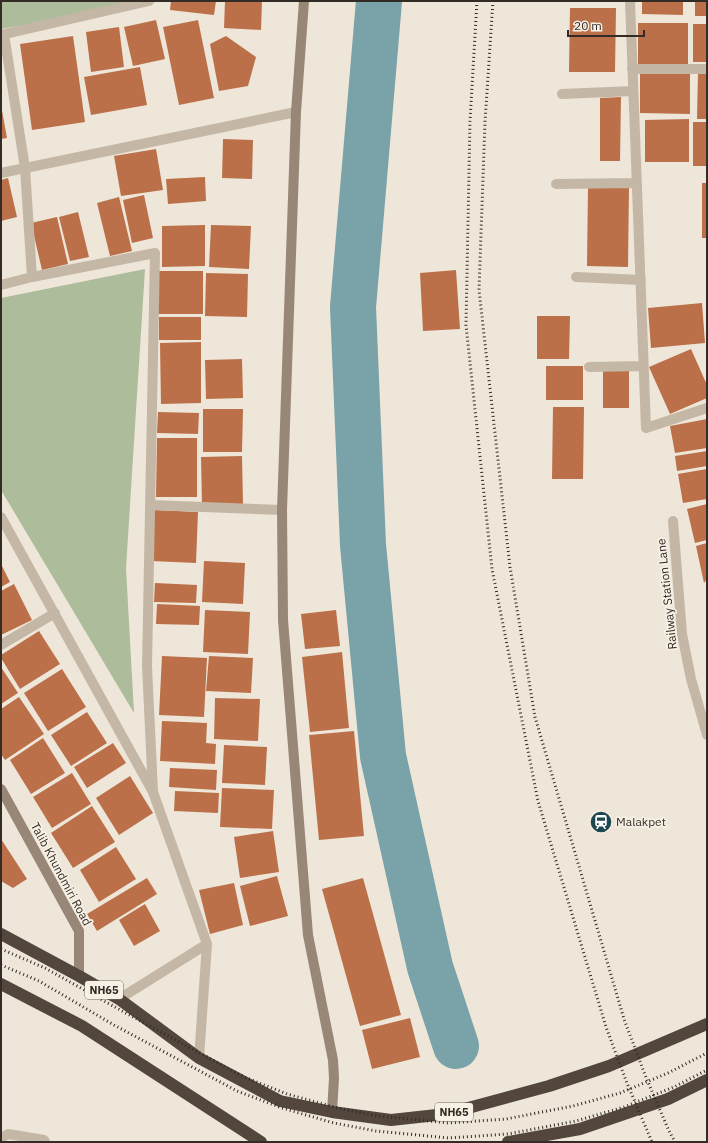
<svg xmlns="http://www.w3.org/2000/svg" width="708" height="1143" font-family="'IBM Plex Sans',sans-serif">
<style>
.green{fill:#adbc9a}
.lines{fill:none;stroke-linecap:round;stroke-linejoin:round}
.river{stroke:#7aa2a9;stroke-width:46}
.building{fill:#bb7049}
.lane{stroke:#c5b7a5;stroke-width:10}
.street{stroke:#c5b7a5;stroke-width:10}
.secondary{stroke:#988677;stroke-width:10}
.highway{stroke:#52463d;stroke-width:12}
.rail{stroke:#322b26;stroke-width:3;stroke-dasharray:1 3;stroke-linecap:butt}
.labels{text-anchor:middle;stroke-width:3.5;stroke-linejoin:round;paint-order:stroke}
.shield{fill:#f7f0e4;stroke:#6d665f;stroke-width:1}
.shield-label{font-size:11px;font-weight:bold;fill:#322b26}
.street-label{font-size:12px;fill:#322b26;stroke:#f7f0e4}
.poi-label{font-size:12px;fill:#322b26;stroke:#f7f0e4;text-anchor:start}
</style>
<rect width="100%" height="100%" fill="#eee6d8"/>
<path class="green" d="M 1,1 L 162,1 L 1,29 Z
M 145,269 L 126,568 L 134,713 L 1,490 L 1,298 Z"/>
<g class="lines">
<path class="river" d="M 379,1 L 353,307 L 363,545 L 383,756 L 430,967 L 456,1046"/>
</g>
<path class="building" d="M 171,1 L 216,1 L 214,15 L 170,10 Z
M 225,1 L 262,1 L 261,30 L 224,28 Z
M 642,1 L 683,1 L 683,15 L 642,14 Z
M 695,1 L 707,1 L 707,16 L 695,16 Z
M 570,8 L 616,8 L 615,72 L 569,72 Z
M 156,20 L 165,59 L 133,66 L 124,27 Z
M 198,20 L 214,98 L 179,105 L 163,27 Z
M 638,23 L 688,23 L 688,64 L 638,64 Z
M 693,24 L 707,24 L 707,62 L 693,62 Z
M 119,27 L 124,67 L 91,72 L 86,32 Z
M 73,36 L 85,122 L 32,130 L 20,44 Z
M 226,36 L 256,57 L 248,86 L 219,91 L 210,44 Z
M 140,67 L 147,105 L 91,115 L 84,77 Z
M 640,72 L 690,72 L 690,114 L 640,113 Z
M 698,73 L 707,73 L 707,119 L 697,119 Z
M 621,97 L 620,161 L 600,161 L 600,98 Z
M 1,105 L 7,138 L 1,139 Z
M 689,119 L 689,162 L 645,162 L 645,120 Z
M 693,122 L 707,122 L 707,166 L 693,166 Z
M 223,139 L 253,140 L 252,179 L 222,178 Z
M 156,149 L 163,190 L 121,196 L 114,156 Z
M 205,177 L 206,201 L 168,204 L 166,179 Z
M 8,178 L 17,217 L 1,221 L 1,180 Z
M 702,183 L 707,183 L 707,238 L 702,238 Z
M 588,188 L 629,188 L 628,267 L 587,266 Z
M 144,195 L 153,238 L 132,243 L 123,200 Z
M 119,197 L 132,251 L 110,256 L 97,203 Z
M 78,212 L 89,257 L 70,261 L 59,217 Z
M 57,217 L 68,264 L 42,270 L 31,223 Z
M 205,225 L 205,266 L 162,267 L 162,226 Z
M 211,225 L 251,226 L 249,269 L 209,267 Z
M 456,270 L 460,329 L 423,331 L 420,273 Z
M 157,271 L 203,271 L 203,314 L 157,314 Z
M 206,273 L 248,274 L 247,317 L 205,316 Z
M 702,303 L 705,343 L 651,348 L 648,308 Z
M 537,316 L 570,316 L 569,359 L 537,359 Z
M 159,317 L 201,317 L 201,340 L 159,340 Z
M 201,342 L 201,403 L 161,404 L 160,343 Z
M 691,349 L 707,385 L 707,398 L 670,414 L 649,367 Z
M 242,359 L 243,398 L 206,399 L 205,360 Z
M 546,366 L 583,366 L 583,400 L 546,400 Z
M 603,371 L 629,371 L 629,408 L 603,408 Z
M 553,407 L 584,407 L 583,479 L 552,479 Z
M 203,409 L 243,409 L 242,452 L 203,452 Z
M 158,412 L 199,413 L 198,434 L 157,433 Z
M 707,419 L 707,448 L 675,453 L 670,426 Z
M 157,438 L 197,438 L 197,497 L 156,497 Z
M 707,451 L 707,466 L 677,471 L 675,456 Z
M 242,456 L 243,504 L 202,505 L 201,457 Z
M 707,469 L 707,499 L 683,503 L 678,474 Z
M 707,504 L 707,540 L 695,543 L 687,509 Z
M 154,510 L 198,512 L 196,563 L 151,561 Z
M 707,543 L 707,579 L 704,583 L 696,546 Z
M 204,561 L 245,563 L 243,604 L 202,602 Z
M 1,564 L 10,582 L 1,587 Z
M 155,583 L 197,585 L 196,603 L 154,602 Z
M 14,584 L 32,620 L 1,635 L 1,591 Z
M 157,604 L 200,606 L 199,625 L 156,624 Z
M 205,610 L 250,612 L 248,654 L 203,652 Z
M 336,610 L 340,646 L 305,649 L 301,614 Z
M 39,631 L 60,664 L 20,689 L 1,658 L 1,655 Z
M 342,652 L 349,728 L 310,732 L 302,657 Z
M 162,656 L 207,658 L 204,717 L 159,715 Z
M 209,656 L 253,658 L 251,693 L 206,691 Z
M 1,667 L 18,693 L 1,704 Z
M 62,669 L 86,707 L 48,731 L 24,693 Z
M 19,697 L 44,734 L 5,760 L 1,754 L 1,709 Z
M 215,698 L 260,699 L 258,741 L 214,739 Z
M 87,712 L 107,743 L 71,766 L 51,735 Z
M 162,721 L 207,723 L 206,743 L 216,744 L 215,764 L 160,761 Z
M 354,731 L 364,836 L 319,840 L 309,735 Z
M 43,738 L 65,773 L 31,794 L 10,760 Z
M 113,743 L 126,763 L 87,788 L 74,767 Z
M 224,745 L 267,747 L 265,785 L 222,783 Z
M 170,768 L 217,770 L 216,790 L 169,787 Z
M 72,773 L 91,804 L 52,828 L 33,797 Z
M 130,776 L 153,813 L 119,835 L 96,798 Z
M 222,788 L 274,790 L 272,829 L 220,827 Z
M 175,791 L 219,793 L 218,813 L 174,811 Z
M 92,806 L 115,842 L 73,868 L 51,833 Z
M 273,831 L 279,872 L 240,878 L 234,837 Z
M 1,839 L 27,879 L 13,888 L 1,881 Z
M 116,847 L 136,879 L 99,902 L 80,870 Z
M 277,876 L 288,916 L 250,926 L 240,886 Z
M 147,878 L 157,894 L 97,931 L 87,914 Z
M 363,878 L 401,1015 L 360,1026 L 322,889 Z
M 234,883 L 243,925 L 210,934 L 199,890 Z
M 145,904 L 160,931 L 134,946 L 119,920 Z
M 410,1018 L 420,1057 L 372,1069 L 362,1030 Z"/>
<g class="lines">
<path class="lane" d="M 673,521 L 682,634 L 691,679 L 707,735"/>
<path class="street" d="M 630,1 L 646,428 L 707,408
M 4,34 L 25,168 L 32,277
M 1,35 L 149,1
M 632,69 L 707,69
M 562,94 L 633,91
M 1,173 L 296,112
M 556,184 L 636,183
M 576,277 L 641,280
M 1,285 L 32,277 L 155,253 L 147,666 L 153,792
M 589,367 L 643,366
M 150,505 L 282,510
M 1,517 L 153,792 L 207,944 L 199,1058
M 1,645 L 55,613
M 119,999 L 207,944
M 1,1138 L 8,1134 L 44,1140 L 45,1142"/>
<path class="secondary" d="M 304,1 L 296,112 L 282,510 L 283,620 L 308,935 L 333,1060 L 334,1078 L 332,1112
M 1,789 L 79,931 L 79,976"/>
<path class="highway" d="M 1,934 L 79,976 L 119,999 L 199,1058 L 280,1101 L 332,1112 L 391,1120 L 446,1114 L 549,1086 L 609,1066 L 707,1024
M 1,984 L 82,1026 L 261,1142
M 508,1142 L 580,1129 L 668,1099 L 707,1080"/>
<path class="rail" d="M 477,1 L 470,121 L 466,325 L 492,569 L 538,801 L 606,1027 L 627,1083 L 652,1142
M 493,1 L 485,122 L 479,290 L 510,567 L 535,717 L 624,1019 L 645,1075 L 669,1131 L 675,1142
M 1,949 L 45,968 L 122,1011 L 244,1077 L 287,1094 L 338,1108 L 378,1116 L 449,1123 L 506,1119 L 573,1106 L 620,1093 L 668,1073 L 707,1053
M 1,965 L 39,981 L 114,1025 L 237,1091 L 282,1108 L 334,1123 L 376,1131 L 449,1138 L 508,1134 L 576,1121 L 624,1107 L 674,1087 L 707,1070"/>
</g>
<defs>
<g id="station-disc" transform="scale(1.15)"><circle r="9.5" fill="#1f474f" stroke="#f7f0e4"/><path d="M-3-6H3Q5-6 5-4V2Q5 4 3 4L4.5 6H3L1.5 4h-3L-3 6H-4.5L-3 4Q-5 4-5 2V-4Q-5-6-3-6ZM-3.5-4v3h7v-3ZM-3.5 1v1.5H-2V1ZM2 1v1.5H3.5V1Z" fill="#fff"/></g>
</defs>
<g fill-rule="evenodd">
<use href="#station-disc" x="601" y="822"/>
</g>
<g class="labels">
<g class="shield">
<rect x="85" y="981" width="38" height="18" rx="3"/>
<rect x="435" y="1103" width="38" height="18" rx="3"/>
</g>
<g class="shield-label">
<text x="104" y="994">NH65</text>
<text x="454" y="1116">NH65</text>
</g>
<g class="street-label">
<text transform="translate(667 594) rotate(-96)" y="4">Railway Station Lane</text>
<text transform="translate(61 874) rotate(62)" y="4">Talib Khundmiri Road</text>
</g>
<g class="poi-label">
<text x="616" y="826">Malakpet</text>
</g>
</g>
<rect width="708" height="1143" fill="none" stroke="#322b26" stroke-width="4"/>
<path d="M568 30v6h76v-6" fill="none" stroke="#322b26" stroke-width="2"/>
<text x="574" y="30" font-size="12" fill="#322b26" stroke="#f7f0e4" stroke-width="3" paint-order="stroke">20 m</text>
</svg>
